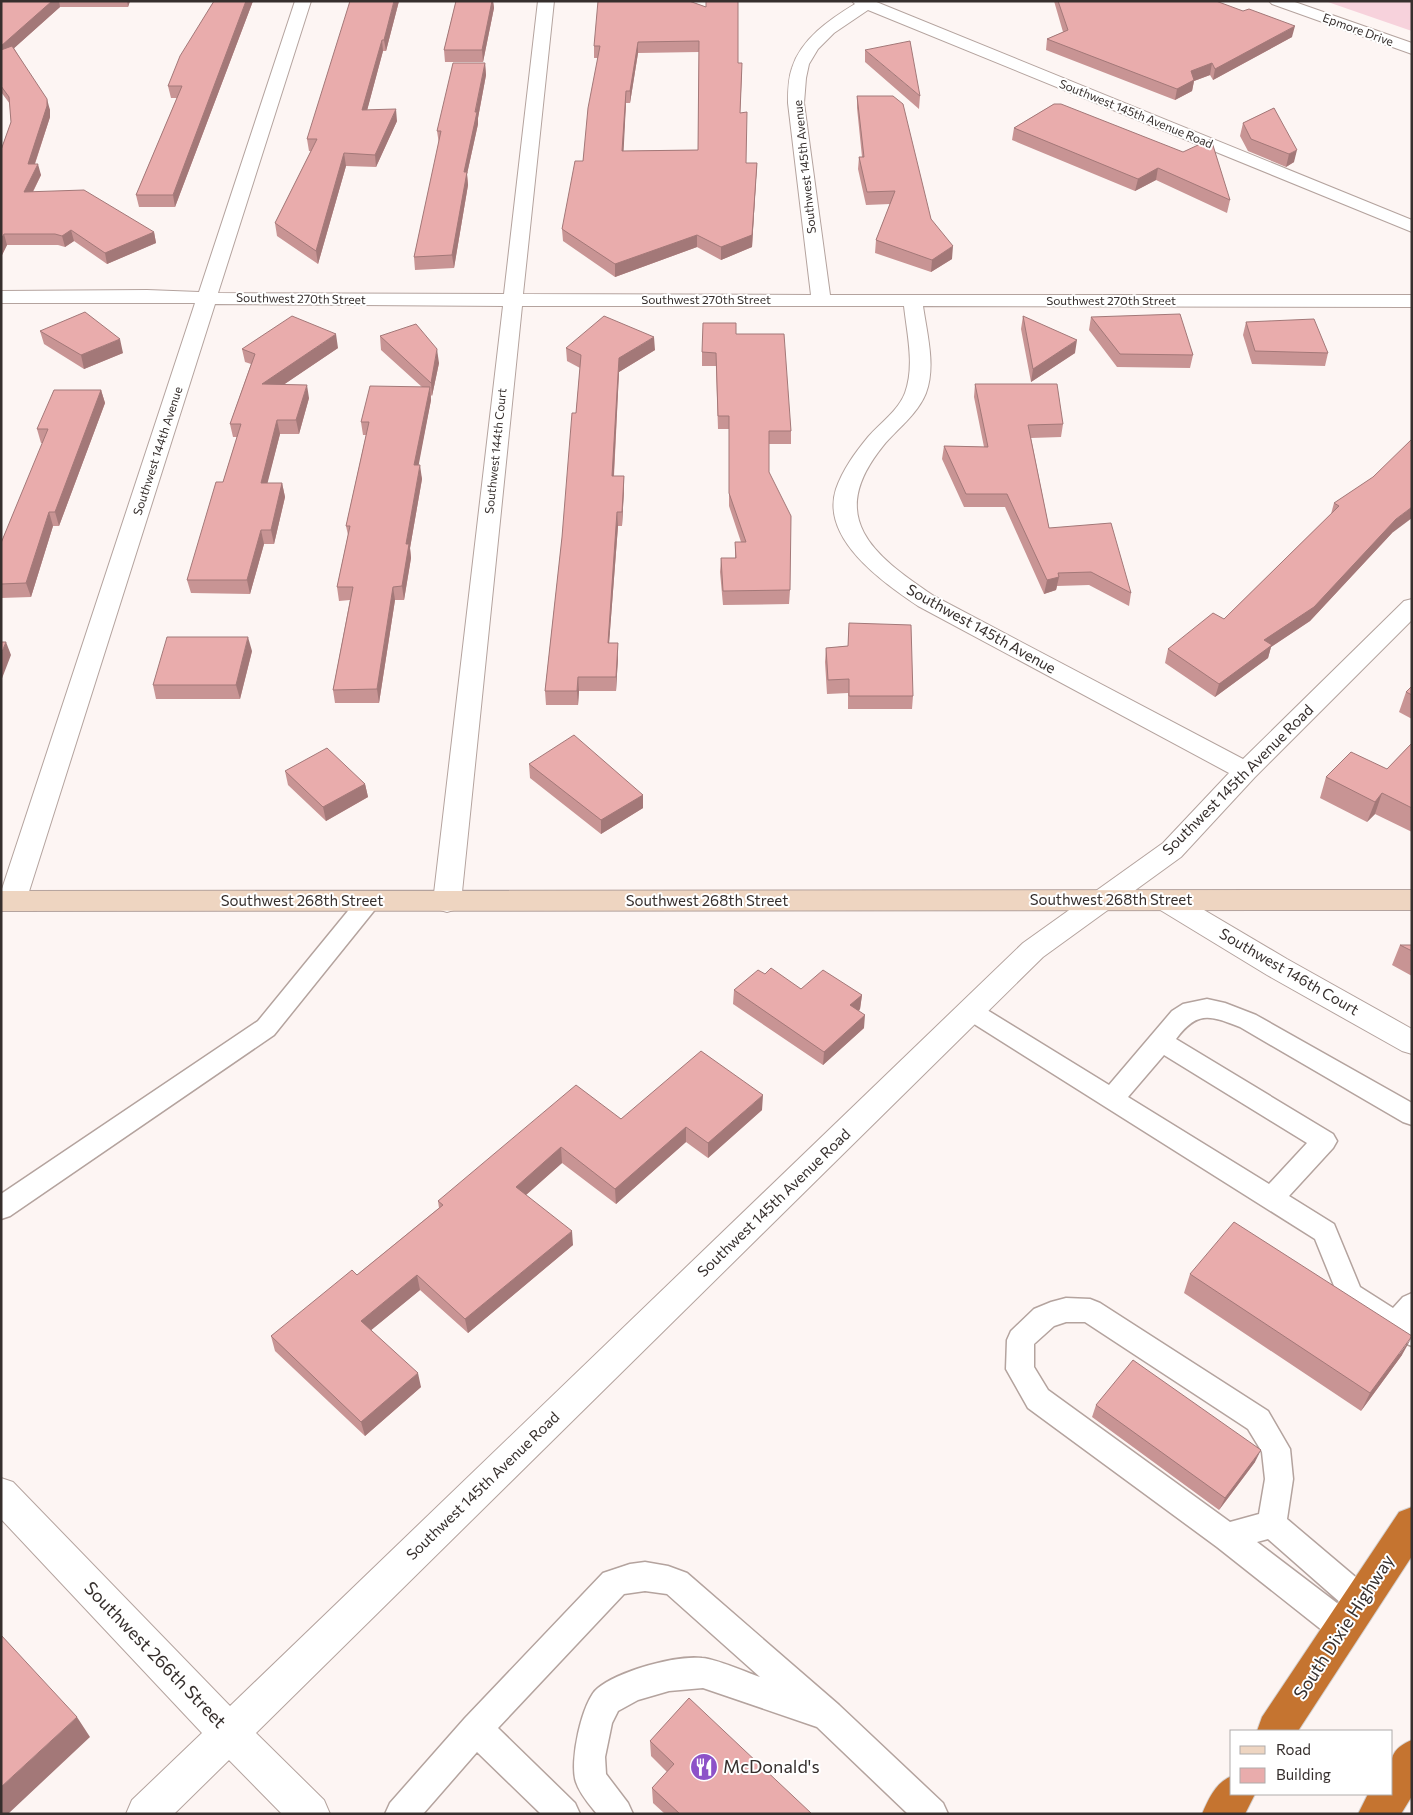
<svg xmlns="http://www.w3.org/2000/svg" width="1413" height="1815" font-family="Commissioner,sans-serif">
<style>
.water{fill:#f7d2dc}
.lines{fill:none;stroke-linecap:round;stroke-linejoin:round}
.lane-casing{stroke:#b4a39e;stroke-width:3}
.street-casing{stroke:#b4a39e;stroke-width:2}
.secondary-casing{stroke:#b4a39e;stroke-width:2}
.highway-casing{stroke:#d3d1d1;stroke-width:2}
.lane{fill:#fff;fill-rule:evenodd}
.street{fill:#fff;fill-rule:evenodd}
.secondary{fill:#eed5c1;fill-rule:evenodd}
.highway{fill:#c57430;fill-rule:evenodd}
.wall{fill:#c89494;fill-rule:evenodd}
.shaded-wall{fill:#a37878}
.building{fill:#e9acac;stroke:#a37878;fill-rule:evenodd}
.labels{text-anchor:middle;stroke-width:4;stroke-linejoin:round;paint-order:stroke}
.far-street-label{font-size:12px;fill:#362f2d;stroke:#fff}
.street-label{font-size:15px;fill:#362f2d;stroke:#fff}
.near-street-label{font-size:18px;fill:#362f2d;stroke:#fff}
.near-poi-label{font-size:18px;fill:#362f2d;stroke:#fff;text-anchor:start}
</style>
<rect width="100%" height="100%" fill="#fdf5f3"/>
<path class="water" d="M 1325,1 L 1412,2 L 1412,31 L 1406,29 Z"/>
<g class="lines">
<g class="lane-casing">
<path id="lane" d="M 369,893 L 377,895 L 380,901 L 377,907 L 274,1035 L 10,1216 L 1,1219 L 1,1194 L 258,1021 L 361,895 Z
M 1207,999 L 1225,1003 L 1256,1015 L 1412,1103 L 1412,1125 L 1403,1122 L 1240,1027 C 1209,1015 1197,1011 1176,1039 L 1333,1134 L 1337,1141 L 1333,1148 L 1289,1196 L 1334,1224 L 1360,1287 L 1393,1308 L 1403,1297 L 1412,1293 L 1412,1346 L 1402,1342 L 1341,1303 L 1315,1239 L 963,1017 L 959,1011 L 963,1005 L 971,1002 L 979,1005 L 1109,1085 L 1172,1011 L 1183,1004 ZM 1164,1055 L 1307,1143 L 1269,1184 L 1128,1097 Z
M 1066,1298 L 1090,1299 L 1100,1303 L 1268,1411 L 1290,1449 L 1293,1479 L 1287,1519 L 1372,1591 L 1376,1601 L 1372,1611 L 1361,1616 L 1350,1611 L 1268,1539 L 1257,1542 L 1354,1616 L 1358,1627 L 1354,1638 L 1343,1642 L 1332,1638 L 1217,1547 L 1028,1408 L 1006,1369 L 1007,1340 L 1011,1331 L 1034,1309 L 1051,1302 ZM 1066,1322 L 1085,1322 L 1248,1429 L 1262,1452 L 1265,1479 L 1259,1514 L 1230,1522 L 1048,1390 L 1034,1367 L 1034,1344 L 1054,1326 Z
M 645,1562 L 668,1566 L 687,1573 L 839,1705 L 943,1803 L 948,1814 L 908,1814 L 817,1727 L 703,1688 L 669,1691 L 638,1700 L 618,1711 L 612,1723 L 605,1757 L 606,1774 L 628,1803 L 633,1814 L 597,1814 C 589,1804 580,1794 576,1782 C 569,1763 582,1700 598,1688 C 619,1671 675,1655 702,1658 C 717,1659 745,1672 760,1677 L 667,1594 L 645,1591 L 624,1594 L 498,1728 L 575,1803 L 580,1814 L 541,1814 L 477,1752 L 423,1814 L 385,1814 L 390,1803 L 465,1718 L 603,1573 L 630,1564 Z"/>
</g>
<g class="street-casing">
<path id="street" d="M 295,1 L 311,1 L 218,293 L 504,294 L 538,1 L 554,1 L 523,294 L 811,295 L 788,103 C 788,91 788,79 792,68 C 801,39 830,19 855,4 L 852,1 L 874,1 L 1412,220 L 1412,232 L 868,10 L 834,33 L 818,49 L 809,64 L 806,78 L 804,103 L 830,295 L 1412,295 L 1412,307 L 923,306 C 927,334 936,366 926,393 C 917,415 897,429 883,446 C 825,518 873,555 934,596 L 1243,759 L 1404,601 L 1412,599 L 1412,620 L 1255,777 L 1181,857 L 1043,957 L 256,1733 L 324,1800 L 330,1814 L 282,1814 L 229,1760 L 174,1814 L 126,1814 L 132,1800 L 202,1733 L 1,1519 L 1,1478 L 13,1482 L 230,1706 L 1023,943 L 1163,843 L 1229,773 L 918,606 C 883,582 820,539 836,489 C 843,469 855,453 868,437 C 880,423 898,411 905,393 C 915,366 907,334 904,306 L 522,306 L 461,902 L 457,909 L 447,912 L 437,909 L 433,902 L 503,306 L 215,304 L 26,901 L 22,908 L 12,911 L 2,908 L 1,892 L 195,303 L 1,303 L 1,291 L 147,290 L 199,292 Z
M 1269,1 L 1292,1 L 1412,43 L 1412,54 L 1272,4 Z
M 1167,891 L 1177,894 L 1287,959 L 1412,1029 L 1412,1054 L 1402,1051 L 1267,975 L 1157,908 L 1153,901 L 1157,894 Z"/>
</g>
<g class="secondary-casing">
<path id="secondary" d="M 1412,890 L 1412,910 L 1,911 L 1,891 Z"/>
</g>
<g class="highway-casing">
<path id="highway" d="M 1412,1507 L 1412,1556 L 1298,1731 L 1257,1731 L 1262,1717 L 1399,1512 Z
M 1412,1740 L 1412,1796 L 1401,1814 L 1358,1814 L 1368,1794 L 1392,1794 C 1392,1767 1384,1751 1412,1740 Z
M 1232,1776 L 1232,1794 L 1255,1794 L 1245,1814 L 1202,1814 C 1209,1798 1216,1782 1232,1776 Z"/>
</g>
<use href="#lane" class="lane"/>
<use href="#street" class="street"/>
<use href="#secondary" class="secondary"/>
<use href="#highway" class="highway"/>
</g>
<path class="wall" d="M 1,1 L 130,1 L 128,7 L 60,7 L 14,48 L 50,110 L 50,117 L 35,164 L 41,175 L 33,192 L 154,232 L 156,243 L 107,264 L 74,241 L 65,247 L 58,245 L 7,245 L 1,257 L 1,150 L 11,122 L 10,104 L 1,92 Z
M 214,1 L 253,1 L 175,207 L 139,207 L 136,195 L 177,98 L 171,98 L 168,86 Z
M 399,1 L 386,51 L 383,51 L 367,110 L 397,121 L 376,167 L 346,166 L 318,264 L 277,236 L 275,223 L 311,151 L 309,151 L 307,139 Z
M 456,1 L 493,1 L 494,8 L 483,62 L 445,62 L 444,50 Z
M 689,1 L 738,63 L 742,74 L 740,113 L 746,163 L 757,163 L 752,247 L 721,260 L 697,247 L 615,277 L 563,241 L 562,229 L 583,161 L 598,58 L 594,58 L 594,46 ZM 699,52 L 698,150 L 623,151 L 626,103 L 630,103 L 638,53 Z
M 1054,1 L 1216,1 L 1292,37 L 1213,80 L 1210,75 L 1194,81 L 1192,91 L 1175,100 L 1046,50 L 1047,39 L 1063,32 Z
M 865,50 L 920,96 L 919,109 L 865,62 Z
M 485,63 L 486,75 L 478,118 L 478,124 L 467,174 L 468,185 L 454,268 L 415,270 L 414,257 L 439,144 L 437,131 Z
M 857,96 L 931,219 L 952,259 L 931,272 L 875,253 L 876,240 L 890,204 L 866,205 L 858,169 L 859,157 L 862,157 L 857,108 Z
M 1054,104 L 1230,200 L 1227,213 L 1156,180 L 1135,191 L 1012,140 L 1014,128 Z
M 1274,108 L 1294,162 L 1286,167 L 1248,151 L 1240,136 L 1243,123 Z
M 1023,316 L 1075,353 L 1031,382 L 1021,329 Z
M 1091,317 L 1193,355 L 1190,368 L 1117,367 L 1089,330 Z
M 1246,322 L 1328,353 L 1325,366 L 1252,364 L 1243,335 Z
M 40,331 L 123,353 L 84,369 L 44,344 Z
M 736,334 L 791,431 L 791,444 L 769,444 L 769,472 L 790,590 L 789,604 L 723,605 L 720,572 L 721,558 L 735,558 L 735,542 L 741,542 L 729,506 L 729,429 L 718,429 L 716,366 L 702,366 L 702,352 Z
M 380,336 L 439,363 L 432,396 L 431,395 L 431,400 L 418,465 L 422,479 L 410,548 L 411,558 L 404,600 L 395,600 L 379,703 L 335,703 L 333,690 L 350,600 L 339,601 L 337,587 L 348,535 L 346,526 L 366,435 L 363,435 L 361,422 L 422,387 L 381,350 Z
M 338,348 L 283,385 L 309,398 L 299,434 L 280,434 L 267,483 L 282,483 L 285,497 L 274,544 L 264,544 L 250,594 L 191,593 L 187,580 L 223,482 L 237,437 L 233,437 L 230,424 L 251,364 L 245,362 L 242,349 Z
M 566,348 L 655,350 L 619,372 L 614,476 L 624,476 L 624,489 L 622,526 L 618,526 L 609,643 L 618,657 L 616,691 L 579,691 L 578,705 L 546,705 L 545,691 L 576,413 L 580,368 L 567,361 Z
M 975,384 L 1063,424 L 1061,437 L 1031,438 L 1049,528 L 1131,593 L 1129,606 L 1089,585 L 1057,586 L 1056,590 L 1044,594 L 1005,507 L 964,507 L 942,459 L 944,446 L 984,447 L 974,397 Z
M 101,390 L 105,403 L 59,526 L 53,526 L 31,597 L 1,598 L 1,543 L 43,443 L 41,443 L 37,429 Z
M 1334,503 L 1392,533 L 1310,621 L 1271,647 L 1268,658 L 1215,697 L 1165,663 L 1168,649 L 1224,619 L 1331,514 Z
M 849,623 L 913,696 L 912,709 L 848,709 L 848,693 L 827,694 L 825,662 L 826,648 L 848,646 Z
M 252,651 L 240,699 L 156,699 L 153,685 Z
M 1412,686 L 1412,719 L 1399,712 L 1406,692 Z
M 1412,743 L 1412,832 L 1375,814 L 1367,822 L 1320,798 L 1326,777 L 1387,769 Z
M 529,764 L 643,795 L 643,808 L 601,834 L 530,778 Z
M 285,771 L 365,784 L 368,797 L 326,821 L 288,785 Z
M 1400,945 L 1412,945 L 1412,976 L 1392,965 Z
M 765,974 L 801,989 L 862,995 L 860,1009 L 859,1011 L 864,1028 L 823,1065 L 733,1004 L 734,990 Z
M 762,1110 L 708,1158 L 686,1142 L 616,1204 L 562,1163 L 526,1195 L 573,1245 L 468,1333 L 420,1290 L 371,1330 L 421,1387 L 365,1436 L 275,1351 L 271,1336 L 357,1275 L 439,1208 L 438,1201 L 621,1119 Z
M 1190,1274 L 1402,1355 L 1361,1411 L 1184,1293 Z
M 1096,1405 L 1255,1462 L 1219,1510 L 1092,1417 Z
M 650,1741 L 812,1814 L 665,1814 L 653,1803 L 652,1788 L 667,1772 L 651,1756 Z"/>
<path class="shaded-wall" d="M 52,1 L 59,1 L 60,7 L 2,59 L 1,46 Z
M 127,1 L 130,1 L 128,7 Z
M 246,1 L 253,1 L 175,207 L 173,195 Z
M 394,1 L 399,1 L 386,51 L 384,40 Z
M 492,1 L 493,1 L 494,8 L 483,62 L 482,50 Z
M 1295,26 L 1292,37 L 1213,80 L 1215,69 Z
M 382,40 L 383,51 L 364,122 L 362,110 Z
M 638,42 L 638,53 L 630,103 L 630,91 Z
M 485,63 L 486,75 L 478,118 L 478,124 L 467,174 L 468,185 L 454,268 L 452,255 L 464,172 Z
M 1212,63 L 1210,75 L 1194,81 L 1192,91 L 1175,100 L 1177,89 L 1191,71 Z
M 626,91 L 626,103 L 623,163 L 622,151 Z
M 47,99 L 50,110 L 50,117 L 31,175 L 28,164 Z
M 396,109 L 397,121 L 376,167 L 375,155 Z
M 1297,150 L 1294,162 L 1286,167 L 1289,154 Z
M 344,153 L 346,166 L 318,264 L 316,251 Z
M 757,163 L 752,247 L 721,260 L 721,247 Z
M 38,164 L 41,175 L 27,203 L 24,192 Z
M 1158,168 L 1156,180 L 1135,191 L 1138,179 Z
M 71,230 L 74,241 L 65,247 L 62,236 Z
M 154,232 L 156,243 L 107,264 L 105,253 Z
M 4,234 L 7,245 L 1,257 L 1,239 Z
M 697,235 L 697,247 L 615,277 L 615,264 Z
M 953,246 L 952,259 L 931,272 L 932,260 Z
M 336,334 L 338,348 L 264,398 L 262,384 Z
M 654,337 L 655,350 L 619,372 L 613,489 L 612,476 L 619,358 Z
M 120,339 L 123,353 L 84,369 L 81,355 Z
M 1077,340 L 1075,353 L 1031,382 L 1033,369 Z
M 437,349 L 439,363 L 432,396 L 431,383 Z
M 307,385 L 309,398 L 299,434 L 296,420 Z
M 430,387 L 431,400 L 416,479 L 414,465 Z
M 101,390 L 105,403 L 59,526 L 55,512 Z
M 277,420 L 280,434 L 264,497 L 261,483 Z
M 420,465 L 422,479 L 410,548 L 411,558 L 404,600 L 402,586 L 406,544 Z
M 624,476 L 624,489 L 622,526 L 622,512 Z
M 282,483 L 285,497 L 274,544 L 271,530 Z
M 1412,507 L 1412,518 L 1392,533 L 1310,621 L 1271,647 L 1268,658 L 1215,697 L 1219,684 L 1264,640 L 1396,519 Z
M 49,512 L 53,526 L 31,597 L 26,583 Z
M 617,512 L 618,526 L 608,657 L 608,643 Z
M 261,530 L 264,544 L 250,594 L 247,580 Z
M 1059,577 L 1056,590 L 1044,594 L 1047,580 Z
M 393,587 L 395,600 L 379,703 L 377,689 Z
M 248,637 L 252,651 L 240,699 L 236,685 Z
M 6,642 L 11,655 L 1,681 L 1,654 Z
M 618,643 L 618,657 L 616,691 L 616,677 Z
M 578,677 L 579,691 L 578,705 L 577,691 Z
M 365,784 L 368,797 L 326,821 L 323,807 Z
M 1382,793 L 1375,814 L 1367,822 L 1375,802 Z
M 643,795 L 643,808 L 601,834 L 601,820 Z
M 862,995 L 860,1009 L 849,1019 L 850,1005 Z
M 865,1015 L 864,1028 L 823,1065 L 824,1052 Z
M 763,1095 L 762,1110 L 708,1158 L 708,1143 Z
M 686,1127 L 686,1142 L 616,1204 L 615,1189 Z
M 561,1147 L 562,1163 L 518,1202 L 516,1187 Z
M 572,1231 L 573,1245 L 468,1333 L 465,1319 Z
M 417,1275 L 420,1290 L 364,1336 L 361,1321 Z
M 1412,1337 L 1402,1355 L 1361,1411 L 1370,1393 Z
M 418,1373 L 421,1387 L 365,1436 L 361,1422 Z
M 1261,1450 L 1255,1462 L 1219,1510 L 1225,1498 Z
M 77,1717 L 90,1737 L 8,1814 L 1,1814 L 1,1787 Z"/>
<path class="building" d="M 1,1 L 52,1 L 1,46 Z
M 214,1 L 246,1 L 173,195 L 136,195 L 182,86 L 168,86 L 180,56 Z
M 350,1 L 394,1 L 384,40 L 382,40 L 362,110 L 396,109 L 375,155 L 344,153 L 316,251 L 275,223 L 317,139 L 307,139 Z
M 456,1 L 492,1 L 482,50 L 444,50 Z
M 598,1 L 689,1 L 706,7 L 706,1 L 738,1 L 738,63 L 742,63 L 740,113 L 747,112 L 746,163 L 757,163 L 752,235 L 721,247 L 697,235 L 615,264 L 562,229 L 575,161 L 583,161 L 588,108 L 600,46 L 594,46 ZM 699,41 L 698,150 L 622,151 L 626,91 L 630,91 L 638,42 Z
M 1058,1 L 1216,1 L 1243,11 L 1249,9 L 1295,26 L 1215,69 L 1212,63 L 1191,71 L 1194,80 L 1177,89 L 1047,39 L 1068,30 Z
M 910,41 L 920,96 L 865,50 Z
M 12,46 L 47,99 L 47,106 L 28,164 L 38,164 L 24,192 L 84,190 L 154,232 L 105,253 L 71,230 L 62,236 L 55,234 L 4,234 L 1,239 L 1,150 L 11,122 L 9,97 L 1,86 L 1,50 Z
M 453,63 L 485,63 L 475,112 L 477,112 L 464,172 L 467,172 L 452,255 L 414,257 L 441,131 L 437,131 Z
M 857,96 L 893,96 L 903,104 L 931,219 L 953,246 L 932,260 L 876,240 L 895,191 L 867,192 L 859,157 L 864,157 Z
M 1054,104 L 1061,104 L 1183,152 L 1211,139 L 1230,200 L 1158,168 L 1138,179 L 1014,128 Z
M 1274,108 L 1297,150 L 1289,154 L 1251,139 L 1243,123 Z
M 85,312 L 120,339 L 81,355 L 40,331 Z
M 1180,314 L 1193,355 L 1120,354 L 1091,317 Z
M 292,316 L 336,334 L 262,384 L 307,385 L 296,420 L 277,420 L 261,483 L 282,483 L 271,530 L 261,530 L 247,580 L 187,580 L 216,482 L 223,482 L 241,424 L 230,424 L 255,354 L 242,349 Z
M 604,316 L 654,337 L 619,358 L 612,476 L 624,476 L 622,512 L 617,512 L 608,643 L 618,643 L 616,677 L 578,677 L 577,691 L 545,691 L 562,537 L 572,413 L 576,413 L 581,355 L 566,348 Z
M 1023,316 L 1077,340 L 1033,369 Z
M 1314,319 L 1328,353 L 1255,351 L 1246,322 Z
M 703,323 L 736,323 L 736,334 L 784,334 L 791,431 L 769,431 L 769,472 L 791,516 L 790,590 L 723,591 L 721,558 L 736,558 L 735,542 L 746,542 L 729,493 L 729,416 L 718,416 L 716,353 L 702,352 Z
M 416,324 L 437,349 L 431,383 L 380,336 Z
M 975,384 L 1057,384 L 1063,424 L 1028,425 L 1049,528 L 1111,523 L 1131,593 L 1091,572 L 1058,573 L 1059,577 L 1047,580 L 1007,494 L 966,494 L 944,446 L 988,447 Z
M 370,386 L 430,387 L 414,465 L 420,465 L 406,544 L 409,544 L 402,586 L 393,587 L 377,689 L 333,690 L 353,587 L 337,587 L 350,526 L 346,526 L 369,422 L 361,422 Z
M 54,390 L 101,390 L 55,512 L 49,512 L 26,583 L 1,584 L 1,543 L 48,429 L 37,429 Z
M 1412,439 L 1412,507 L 1396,519 L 1314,607 L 1264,640 L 1272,645 L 1219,684 L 1168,649 L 1213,613 L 1224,619 L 1339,506 L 1334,503 L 1373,477 Z
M 849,623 L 911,625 L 913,696 L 849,696 L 849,679 L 828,680 L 826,648 L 848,646 Z
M 167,637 L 248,637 L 236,685 L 153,685 Z
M 1,642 L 6,642 L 1,654 Z
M 1412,686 L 1412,695 L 1406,692 Z
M 574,735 L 643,795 L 601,820 L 529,764 Z
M 1412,743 L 1412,808 L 1382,793 L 1375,802 L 1326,777 L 1351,752 L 1387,769 Z
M 327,748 L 365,784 L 323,807 L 285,771 Z
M 1400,945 L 1412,945 L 1412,951 Z
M 771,968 L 801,989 L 823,970 L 862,995 L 850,1005 L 865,1015 L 824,1052 L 734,990 L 758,970 L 765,974 Z
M 701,1051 L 763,1095 L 708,1143 L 686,1127 L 615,1189 L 561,1147 L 516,1187 L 572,1231 L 465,1319 L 417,1275 L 361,1321 L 418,1373 L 361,1422 L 271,1336 L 352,1270 L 357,1275 L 443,1205 L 438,1201 L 576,1085 L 621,1119 Z
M 1234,1222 L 1412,1336 L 1370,1393 L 1190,1274 Z
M 1133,1360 L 1261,1450 L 1225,1498 L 1096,1405 Z
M 1,1635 L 77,1717 L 1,1787 Z
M 689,1698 L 812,1814 L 680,1814 L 652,1788 L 674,1764 L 650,1741 Z"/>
<defs>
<g id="restaurant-disc" transform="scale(1.4375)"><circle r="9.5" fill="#8d52c8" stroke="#fff"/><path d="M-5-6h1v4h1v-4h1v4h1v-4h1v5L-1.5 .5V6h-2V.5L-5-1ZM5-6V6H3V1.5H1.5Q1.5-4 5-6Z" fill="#fff"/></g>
</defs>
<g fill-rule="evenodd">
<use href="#restaurant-disc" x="704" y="1767"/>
</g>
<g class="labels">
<g class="far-street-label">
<text transform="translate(1358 30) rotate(20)" y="4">Epmore Drive</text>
<text transform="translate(1136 114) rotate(22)" y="4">Southwest 145th Avenue Road</text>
<text transform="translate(805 167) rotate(-96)" y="4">Southwest 145th Avenue</text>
<text transform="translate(301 299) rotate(1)" y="4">Southwest 270th Street</text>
<text x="706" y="304">Southwest 270th Street</text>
<text x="1111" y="305">Southwest 270th Street</text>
<text transform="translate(158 451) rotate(-72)" y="4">Southwest 144th Avenue</text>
<text transform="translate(496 451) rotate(-84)" y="4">Southwest 144th Court</text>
</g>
<g class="street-label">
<text transform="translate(981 629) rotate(29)" y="5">Southwest 145th Avenue</text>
<text transform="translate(1238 780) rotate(-45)" y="5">Southwest 145th Avenue Road</text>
<text x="1111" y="905">Southwest 268th Street</text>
<text x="302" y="906">Southwest 268th Street</text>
<text x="707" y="906">Southwest 268th Street</text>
<text transform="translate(1289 972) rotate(30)" y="5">Southwest 146th Court</text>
<text transform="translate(774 1203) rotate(-44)" y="5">Southwest 145th Avenue Road</text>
<text transform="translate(483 1486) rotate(-44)" y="5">Southwest 145th Avenue Road</text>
</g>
<g class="near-street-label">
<text transform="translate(1344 1627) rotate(-57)" y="6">South Dixie Highway</text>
<text transform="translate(155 1655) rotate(46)" y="6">Southwest 266th Street</text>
</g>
<g class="near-poi-label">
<text x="723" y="1773">McDonald's</text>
</g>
</g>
<rect width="1413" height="1815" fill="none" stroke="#362f2d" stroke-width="5"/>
<rect x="1230" y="1730" width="162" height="65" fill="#ffffff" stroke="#afacab"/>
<rect x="1240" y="1746" width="25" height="8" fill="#eed5c1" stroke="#afacab"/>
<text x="1276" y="1755" font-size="15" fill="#362f2d">Road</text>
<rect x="1240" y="1768" width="25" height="15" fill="#e9acac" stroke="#afacab"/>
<text x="1276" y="1780" font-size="15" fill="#362f2d">Building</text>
</svg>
